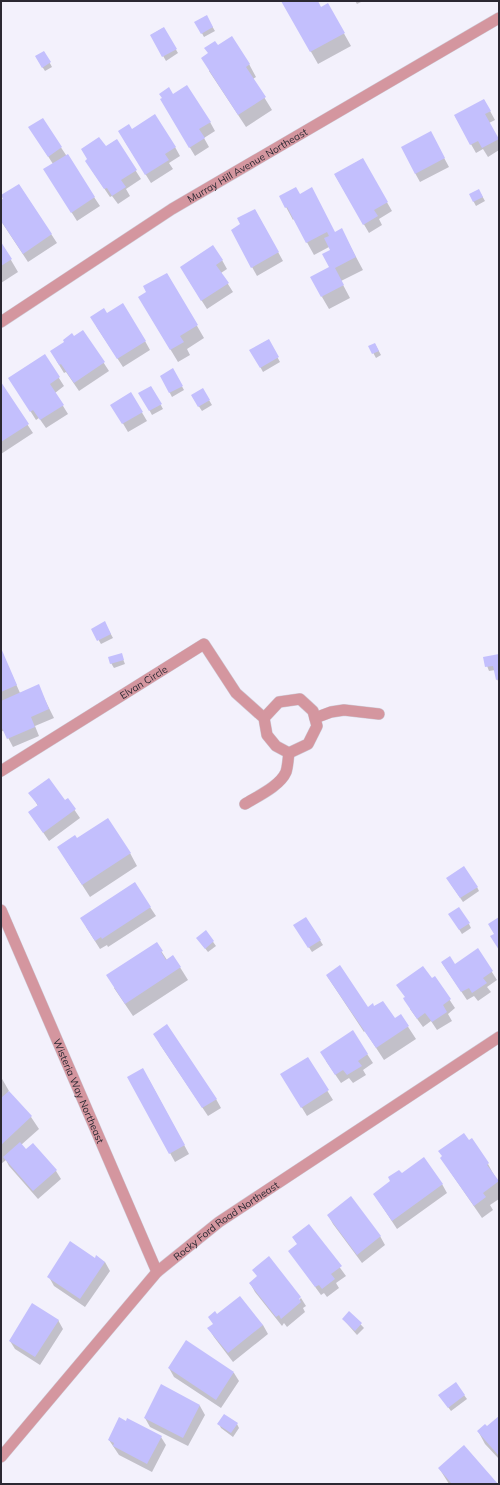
<svg xmlns="http://www.w3.org/2000/svg" width="500" height="1485" font-family="Mulish,sans-serif">
<style>
.shadow{fill:#0003}
.building{fill:#c3bffd}
.lines{fill:none;stroke-linecap:round;stroke-linejoin:round}
.minor-casing{stroke:#cfcdd8;stroke-width:12}
.tertiary-casing{stroke:#cfcdd8;stroke-width:12}
.minor{stroke:#d4969f;stroke-width:11}
.tertiary{stroke:#d4969f;stroke-width:11}
.labels{text-anchor:middle;stroke-width:4;stroke-linejoin:round;paint-order:stroke}
.street-label{font-size:10px;fill:#2b2832;stroke:#fff}
</style>
<rect width="100%" height="100%" fill="#f3f1fc"/>
<path class="shadow" d="M 282,1 L 317,1 L 321,8 L 328,5 L 351,46 L 318,64 Z
M 355,1 L 363,1 L 357,4 Z
M 206,16 L 215,31 L 204,37 L 196,22 Z
M 163,28 L 178,53 L 166,61 L 151,35 Z
M 217,47 L 249,64 L 256,77 L 253,79 L 272,110 L 246,127 L 209,71 Z
M 44,52 L 52,67 L 45,71 L 36,57 Z
M 173,95 L 210,122 L 215,131 L 204,138 L 209,147 L 195,156 L 166,108 Z
M 484,100 L 495,120 L 489,123 L 499,141 L 499,150 L 488,157 L 483,149 L 476,153 L 455,116 Z
M 42,119 L 100,206 L 77,221 L 50,178 L 53,164 L 35,136 Z
M 132,130 L 175,147 L 180,156 L 169,163 L 173,169 L 151,183 L 124,140 Z
M 116,140 L 141,179 L 126,189 L 130,196 L 118,204 L 112,196 L 110,197 L 91,169 L 105,148 Z
M 435,141 L 449,167 L 420,182 L 415,173 Z
M 362,159 L 392,211 L 379,219 L 382,225 L 369,233 L 335,175 Z
M 19,185 L 57,243 L 28,262 L 1,221 L 1,201 Z
M 481,194 L 485,201 L 476,206 L 470,195 Z
M 300,195 L 335,233 L 348,242 L 363,270 L 341,281 L 350,298 L 329,309 L 322,297 L 331,268 L 331,250 L 329,247 L 314,255 L 294,219 L 293,220 L 286,207 Z
M 255,210 L 283,261 L 257,276 L 252,267 L 242,225 Z
M 1,243 L 18,272 L 1,283 Z
M 222,260 L 227,269 L 221,273 L 233,292 L 207,309 L 186,276 Z
M 167,274 L 204,338 L 187,349 L 190,355 L 178,362 L 146,309 L 147,292 Z
M 107,315 L 145,341 L 150,350 L 123,367 L 96,326 Z
M 83,331 L 109,371 L 79,391 L 66,372 L 64,373 L 56,360 L 74,338 Z
M 268,340 L 280,362 L 263,372 L 251,350 Z
M 375,344 L 381,355 L 376,358 L 370,347 Z
M 45,356 L 64,386 L 55,393 L 68,414 L 46,428 L 39,418 L 36,420 L 15,387 Z
M 173,370 L 184,390 L 172,397 L 161,376 Z
M 1,385 L 33,433 L 1,454 Z
M 151,387 L 163,409 L 152,415 L 140,393 Z
M 203,390 L 212,405 L 202,411 L 192,396 Z
M 131,394 L 147,421 L 128,432 L 112,405 Z
M 107,627 L 113,638 L 101,644 L 92,629 Z
M 1,650 L 20,693 L 38,686 L 54,718 L 35,726 L 39,736 L 13,747 L 4,730 L 1,732 Z
M 121,654 L 125,664 L 114,668 L 111,663 Z
M 499,655 L 499,683 L 497,679 L 495,670 L 489,671 L 484,658 Z
M 30,793 L 65,801 L 67,799 L 80,818 L 49,841 L 29,812 L 38,806 Z
M 77,839 L 130,853 L 137,866 L 90,897 L 66,860 Z
M 134,883 L 156,916 L 108,947 L 107,945 L 100,949 L 86,927 Z
M 450,883 L 477,887 L 479,891 L 463,902 Z
M 306,918 L 323,945 L 312,952 L 297,929 Z
M 452,918 L 469,924 L 471,928 L 462,934 Z
M 206,932 L 216,946 L 208,952 L 200,942 Z
M 156,943 L 167,960 L 173,956 L 188,980 L 133,1016 L 114,988 Z
M 478,950 L 497,980 L 487,987 L 491,992 L 478,1001 L 474,996 L 467,1000 L 442,963 L 455,965 Z
M 327,976 L 368,1008 L 374,1008 L 395,1020 L 401,1016 L 416,1039 L 384,1060 L 365,1031 L 364,1032 Z
M 435,978 L 455,1008 L 448,1014 L 452,1021 L 437,1030 L 431,1021 L 423,1027 L 410,1009 L 432,980 Z
M 352,1031 L 373,1063 L 363,1070 L 366,1075 L 353,1083 L 349,1078 L 341,1083 L 326,1061 Z
M 159,1043 L 216,1099 L 221,1108 L 208,1116 Z
M 307,1058 L 333,1100 L 307,1116 L 287,1083 Z
M 1,1077 L 9,1091 L 8,1092 L 31,1117 L 39,1129 L 21,1145 L 26,1151 L 56,1171 L 61,1179 L 38,1199 L 9,1166 L 6,1160 L 1,1164 Z
M 148,1078 L 189,1154 L 175,1162 L 170,1153 Z
M 488,1164 L 499,1184 L 499,1199 L 490,1205 L 493,1210 L 482,1218 L 449,1170 Z
M 402,1175 L 442,1184 L 447,1193 L 397,1229 L 374,1194 Z
M 328,1215 L 380,1236 L 385,1245 L 362,1263 L 333,1224 Z
M 309,1225 L 346,1276 L 336,1283 L 339,1288 L 327,1297 L 324,1293 L 321,1295 L 290,1252 L 298,1245 L 293,1237 Z
M 95,1259 L 105,1262 L 110,1271 L 85,1307 L 54,1286 L 49,1277 Z
M 250,1283 L 296,1303 L 301,1298 L 306,1306 L 303,1308 L 305,1312 L 287,1327 L 284,1323 L 282,1326 L 255,1292 Z
M 349,1312 L 364,1328 L 357,1335 L 343,1319 Z
M 217,1315 L 263,1325 L 268,1334 L 233,1362 L 214,1337 L 209,1329 L 214,1325 Z
M 58,1320 L 63,1329 L 40,1365 L 15,1349 L 10,1341 Z
M 169,1368 L 234,1373 L 239,1381 L 221,1408 L 174,1377 Z
M 162,1386 L 200,1406 L 205,1415 L 188,1446 L 150,1427 L 145,1418 Z
M 464,1395 L 467,1399 L 451,1411 L 442,1399 Z
M 499,1418 L 499,1459 L 485,1444 L 478,1431 L 487,1428 Z
M 219,1424 L 237,1424 L 239,1428 L 233,1437 L 221,1428 Z
M 161,1437 L 166,1445 L 152,1472 L 119,1455 L 109,1440 Z
M 439,1468 L 497,1484 L 449,1484 Z"/>
<path class="building" d="M 281,1 L 318,1 L 321,7 L 328,3 L 345,33 L 310,52 Z
M 207,15 L 213,27 L 201,34 L 194,22 Z
M 164,27 L 177,49 L 162,57 L 150,35 Z
M 232,36 L 250,64 L 246,67 L 266,97 L 238,115 L 201,58 L 208,53 L 204,48 L 215,41 L 218,45 Z
M 44,51 L 51,62 L 42,68 L 35,56 Z
M 187,85 L 211,122 L 199,129 L 205,138 L 189,148 L 160,99 L 162,98 L 159,94 L 169,87 L 173,94 Z
M 484,99 L 491,111 L 485,114 L 499,139 L 482,148 L 478,141 L 470,145 L 454,115 Z
M 155,114 L 176,147 L 165,154 L 169,160 L 145,175 L 118,131 L 129,124 L 132,129 Z
M 43,118 L 62,147 L 48,157 L 28,127 Z
M 431,131 L 445,158 L 415,174 L 401,147 Z
M 99,137 L 106,146 L 117,139 L 137,170 L 121,180 L 126,187 L 112,196 L 107,188 L 104,189 L 85,161 L 87,159 L 81,149 Z
M 68,154 L 95,197 L 71,213 L 43,169 Z
M 363,158 L 388,202 L 374,210 L 378,216 L 363,225 L 334,174 Z
M 19,184 L 52,234 L 23,254 L 1,221 L 1,200 L 3,199 L 1,195 Z
M 296,187 L 300,194 L 312,187 L 335,232 L 342,228 L 356,257 L 335,268 L 344,285 L 321,297 L 310,277 L 329,267 L 322,254 L 330,250 L 324,238 L 329,236 L 327,232 L 306,243 L 287,207 L 285,208 L 279,196 Z
M 479,189 L 483,197 L 473,202 L 469,194 Z
M 255,209 L 279,252 L 251,268 L 231,230 L 240,224 L 237,218 Z
M 1,242 L 12,259 L 1,266 Z
M 213,245 L 223,260 L 216,265 L 229,283 L 201,301 L 180,267 Z
M 167,273 L 198,325 L 180,336 L 184,342 L 170,350 L 138,297 L 146,292 L 143,286 Z
M 123,303 L 146,341 L 117,359 L 90,317 L 104,308 L 107,313 Z
M 83,330 L 105,362 L 74,383 L 61,364 L 59,365 L 50,351 L 64,342 L 63,340 L 72,333 L 74,336 Z
M 269,339 L 279,357 L 260,368 L 249,350 Z
M 375,343 L 379,351 L 372,354 L 368,346 Z
M 45,354 L 60,377 L 50,384 L 64,405 L 40,420 L 33,410 L 30,412 L 8,378 Z
M 173,368 L 183,386 L 169,393 L 160,376 Z
M 1,382 L 29,424 L 1,442 Z
M 151,386 L 162,404 L 149,411 L 138,393 Z
M 203,388 L 210,400 L 198,407 L 191,395 Z
M 131,392 L 143,412 L 122,424 L 110,405 Z
M 105,621 L 111,634 L 97,641 L 91,629 Z
M 1,648 L 17,685 L 1,692 Z
M 122,653 L 124,660 L 110,664 L 108,657 Z
M 499,654 L 499,679 L 496,680 L 493,666 L 485,667 L 483,657 Z
M 39,684 L 49,709 L 31,717 L 35,727 L 7,739 L 1,726 L 1,701 Z
M 49,778 L 65,800 L 68,798 L 76,809 L 43,833 L 28,812 L 38,805 L 28,793 Z
M 108,818 L 131,853 L 82,885 L 57,847 L 75,835 L 77,838 Z
M 464,866 L 478,887 L 460,898 L 446,878 Z
M 135,882 L 151,907 L 102,939 L 101,937 L 95,941 L 80,918 Z
M 459,907 L 470,923 L 459,930 L 448,914 Z
M 306,917 L 321,940 L 308,948 L 293,925 Z
M 499,917 L 499,950 L 490,936 L 494,934 L 488,924 Z
M 206,930 L 214,941 L 205,949 L 196,938 Z
M 157,942 L 163,951 L 161,952 L 166,960 L 173,955 L 181,967 L 125,1004 L 106,975 Z
M 478,948 L 493,971 L 483,978 L 487,983 L 472,993 L 469,988 L 461,992 L 441,962 L 450,956 L 455,964 Z
M 340,965 L 368,1007 L 373,1003 L 374,1006 L 383,1001 L 395,1018 L 401,1014 L 409,1026 L 376,1048 L 326,975 Z
M 423,966 L 432,978 L 435,976 L 451,999 L 443,1005 L 447,1012 L 432,1022 L 425,1013 L 417,1019 L 404,1000 L 403,998 L 405,997 L 396,985 Z
M 167,1024 L 217,1099 L 202,1108 L 153,1034 Z
M 353,1030 L 368,1054 L 358,1061 L 362,1066 L 347,1075 L 343,1070 L 335,1075 L 320,1052 Z
M 308,1057 L 329,1090 L 301,1108 L 280,1074 Z
M 143,1068 L 185,1145 L 169,1154 L 127,1077 Z
M 9,1091 L 32,1116 L 1,1145 L 1,1098 Z
M 464,1133 L 469,1140 L 472,1138 L 489,1163 L 487,1165 L 499,1181 L 483,1193 L 486,1197 L 474,1206 L 440,1158 L 442,1156 L 438,1151 Z
M 20,1142 L 26,1149 L 33,1143 L 57,1170 L 33,1191 L 3,1157 Z
M 424,1157 L 443,1184 L 392,1221 L 373,1194 L 390,1181 L 388,1177 L 399,1170 L 402,1173 Z
M 351,1196 L 381,1236 L 357,1255 L 327,1215 Z
M 309,1224 L 342,1266 L 331,1274 L 335,1279 L 322,1289 L 319,1285 L 315,1287 L 288,1251 L 297,1244 L 292,1237 Z
M 70,1241 L 95,1258 L 96,1255 L 105,1262 L 80,1299 L 47,1277 Z
M 269,1256 L 301,1297 L 299,1299 L 301,1302 L 281,1319 L 279,1315 L 276,1317 L 249,1283 L 257,1276 L 252,1270 Z
M 240,1296 L 263,1325 L 228,1353 L 207,1328 L 213,1324 L 208,1317 L 215,1311 L 217,1314 Z
M 32,1303 L 59,1320 L 35,1357 L 9,1341 Z
M 349,1311 L 362,1323 L 355,1331 L 342,1319 Z
M 186,1340 L 234,1372 L 216,1400 L 168,1368 Z
M 456,1382 L 465,1395 L 448,1408 L 438,1395 Z
M 161,1384 L 200,1405 L 183,1438 L 144,1418 Z
M 224,1414 L 238,1423 L 231,1433 L 217,1424 Z
M 499,1416 L 499,1456 L 477,1431 L 485,1424 L 487,1426 Z
M 119,1417 L 126,1421 L 127,1418 L 162,1436 L 147,1464 L 113,1446 L 114,1443 L 108,1440 Z
M 464,1445 L 498,1484 L 452,1484 L 438,1468 Z"/>
<g class="lines">
<g class="minor-casing">
<g id="minor">
<path id="s1" d="M 1,322 L 172,209 L 499,18"/>
<path d="M 315,718 L 331,712 L 344,710 L 379,714"/>
<path id="s2" d="M 1,771 L 204,644 L 236,693 L 264,718 L 267,735 L 276,746 L 289,753 L 308,744 L 317,726 L 313,711 L 300,699 L 279,702 L 264,718"/>
<path d="M 245,804 C 258,796 280,786 286,772 C 288,766 288,758 289,753"/>
<path id="s3" d="M 1,910 L 157,1272"/>
</g>
</g>
<g class="tertiary-casing">
<g id="tertiary">
<path id="s4" d="M 1,1457 L 157,1272 L 219,1222 L 499,1037"/>
</g>
</g>
<use href="#minor" class="minor"/>
<use href="#tertiary" class="tertiary"/>
</g>
<g class="labels">
<g class="street-label">
<text dy="4" stroke="none"><textPath href="#s1" startOffset="292">Murray Hill Avenue Northeast</textPath></text>
<text dy="4" stroke="none"><textPath href="#s2" startOffset="168">Elvan Circle</textPath></text>
<text dy="4" stroke="none"><textPath href="#s3" startOffset="197">Wisteria Way Northeast</textPath></text>
<text dy="4" stroke="none"><textPath href="#s4" startOffset="328">Rocky Ford Road Northeast</textPath></text>
</g>
</g>
<rect width="500" height="1485" fill="none" stroke="#2b2832" stroke-width="4"/>
</svg>
